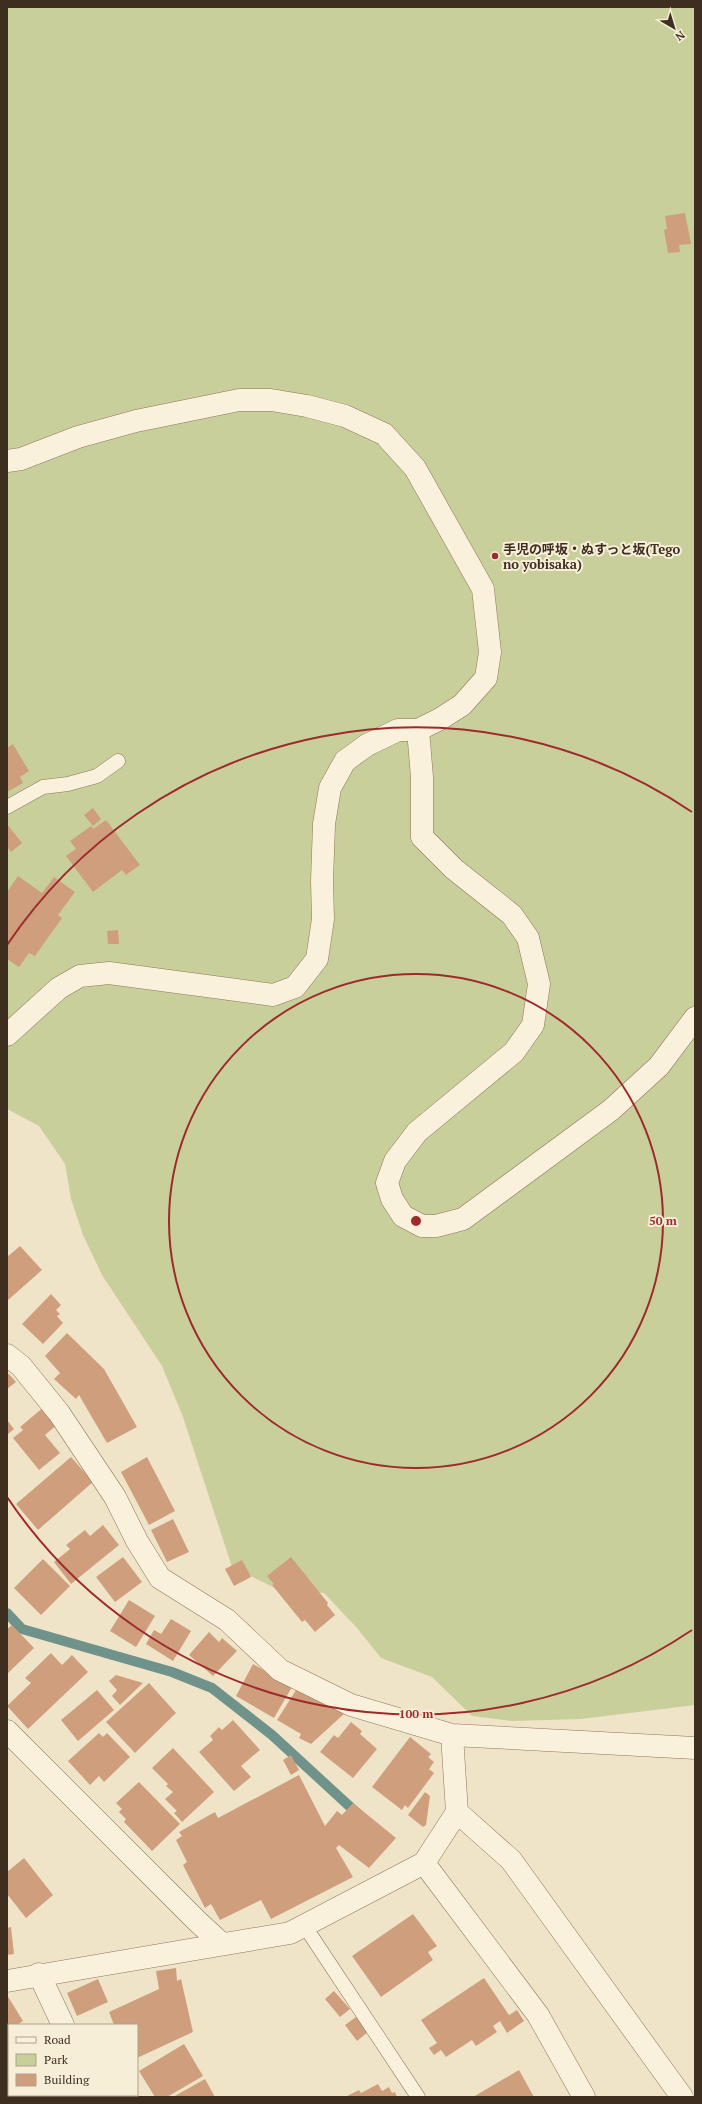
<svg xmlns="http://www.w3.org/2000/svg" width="702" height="2104" font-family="'PT Serif','Noto Sans JP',serif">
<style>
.green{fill:#c9cf9b}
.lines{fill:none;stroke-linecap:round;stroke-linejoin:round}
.stream{stroke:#6f938a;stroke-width:10}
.building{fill:#cf9f7d}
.lane-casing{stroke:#8d765c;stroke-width:15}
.street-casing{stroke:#8d765c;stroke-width:23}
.lane{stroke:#faf1dc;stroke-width:14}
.street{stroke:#faf1dc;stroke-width:22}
.ring{fill:none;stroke:#9e2a2b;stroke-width:2}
.poi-dot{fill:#9e2a2b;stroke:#f7eed8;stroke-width:1.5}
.labels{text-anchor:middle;stroke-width:4;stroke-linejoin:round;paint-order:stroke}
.poi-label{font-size:13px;font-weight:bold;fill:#3d2e20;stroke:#f7eed8;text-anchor:start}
.centre{fill:#9e2a2b;stroke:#f7eed8;stroke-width:2}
.ring-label{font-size:12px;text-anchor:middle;font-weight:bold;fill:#9e2a2b;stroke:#f7eed8;stroke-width:4;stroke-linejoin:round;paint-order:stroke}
</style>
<rect width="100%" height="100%" fill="#f0e4c8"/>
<path class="green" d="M 7,7 L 695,7 L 695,1705 L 581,1719 L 512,1721 L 472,1716 L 432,1677 L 381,1658 L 357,1628 L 324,1593 L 273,1587 L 232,1567 L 183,1417 L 162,1366 L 102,1275 L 83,1235 L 71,1199 L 65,1164 L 39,1126 L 7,1109 Z"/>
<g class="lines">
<path class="stream" d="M 7,1613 L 22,1629 L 172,1672 L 212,1688 L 272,1735 L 359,1815"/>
</g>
<path class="building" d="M 685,213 L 691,244 L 679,245 L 680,252 L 668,253 L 664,230 L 667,229 L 665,216 Z
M 13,744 L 29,771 L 20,777 L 23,783 L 7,792 L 7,748 Z
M 93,808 L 101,819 L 93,826 L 84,815 Z
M 106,820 L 140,865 L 126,875 L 122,870 L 93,892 L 66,856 L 76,849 L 70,841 L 91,826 L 93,829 Z
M 7,824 L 22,843 L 11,852 L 7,847 Z
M 18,876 L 42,893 L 54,877 L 75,892 L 58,915 L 62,918 L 35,956 L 29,953 L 19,967 L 7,959 L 7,892 Z
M 118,930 L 119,944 L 108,944 L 107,931 Z
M 20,1246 L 42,1270 L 7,1301 L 7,1257 Z
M 51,1294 L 61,1305 L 56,1310 L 60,1314 L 57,1316 L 63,1323 L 43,1344 L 22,1324 Z
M 67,1333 L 104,1369 L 137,1427 L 107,1443 L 79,1395 L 76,1399 L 54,1379 L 60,1373 L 45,1356 Z
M 9,1374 L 16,1382 L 7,1389 L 7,1375 Z
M 45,1406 L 59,1423 L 45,1435 L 60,1453 L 39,1470 L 13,1438 L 23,1430 L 20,1427 Z
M 7,1420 L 14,1429 L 7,1435 Z
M 71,1457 L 93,1482 L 38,1530 L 16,1504 Z
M 147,1457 L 175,1511 L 149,1525 L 121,1472 Z
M 173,1519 L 189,1552 L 167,1562 L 151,1530 Z
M 103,1525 L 119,1545 L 71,1584 L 54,1562 L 70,1549 L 66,1545 L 85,1530 L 90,1536 Z
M 123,1557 L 142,1582 L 115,1602 L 96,1577 Z
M 291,1557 L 328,1603 L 327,1605 L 335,1615 L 315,1632 L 305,1620 L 302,1622 L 272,1585 L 274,1584 L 267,1576 Z
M 43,1559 L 70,1586 L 41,1615 L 14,1588 Z
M 242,1560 L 251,1577 L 234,1586 L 225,1569 Z
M 129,1600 L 155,1616 L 136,1647 L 110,1631 Z
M 171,1619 L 191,1631 L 173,1661 L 146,1644 L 154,1630 L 161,1634 Z
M 12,1625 L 34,1648 L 7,1674 L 7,1629 Z
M 209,1632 L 219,1642 L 222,1638 L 237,1651 L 213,1676 L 189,1655 Z
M 51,1653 L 62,1665 L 72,1655 L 88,1672 L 28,1729 L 7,1706 L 31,1683 L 25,1678 Z
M 253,1664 L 292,1687 L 274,1718 L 236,1696 Z
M 116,1675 L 143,1683 L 120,1705 L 112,1696 L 117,1690 L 109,1681 Z
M 149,1683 L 176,1713 L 135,1753 L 106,1722 Z
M 298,1687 L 345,1713 L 311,1744 L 299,1738 L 301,1734 L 277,1720 Z
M 97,1690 L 114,1710 L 78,1741 L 61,1720 Z
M 233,1720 L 260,1750 L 241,1766 L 251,1777 L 234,1791 L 199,1752 L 213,1740 L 210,1736 L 219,1727 L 222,1730 Z
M 351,1722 L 362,1731 L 360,1734 L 377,1749 L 353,1778 L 320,1752 L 334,1735 L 338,1738 Z
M 99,1733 L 103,1737 L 107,1733 L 130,1757 L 104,1782 L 99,1776 L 90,1785 L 68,1761 Z
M 410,1737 L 431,1754 L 428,1757 L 434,1762 L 429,1769 L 434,1773 L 408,1808 L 405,1805 L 402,1810 L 372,1787 Z
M 173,1748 L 214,1792 L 182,1822 L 174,1813 L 177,1811 L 165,1799 L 173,1792 L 166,1786 L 168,1784 L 152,1768 Z
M 291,1755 L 299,1770 L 291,1775 L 283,1760 Z
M 299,1775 L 325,1826 L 337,1811 L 342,1815 L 353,1803 L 396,1838 L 369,1868 L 339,1845 L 336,1848 L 353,1877 L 271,1919 L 261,1900 L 220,1920 L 211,1904 L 205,1908 L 183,1865 L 187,1862 L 176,1840 L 182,1836 L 179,1832 L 215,1812 L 218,1818 Z
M 139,1782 L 180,1824 L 152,1851 L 124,1822 L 126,1819 L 119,1812 L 122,1809 L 116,1803 Z
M 425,1792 L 430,1796 L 426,1825 L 423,1827 L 408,1815 Z
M 24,1858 L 53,1895 L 26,1918 L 7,1894 L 7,1872 Z
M 413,1914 L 437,1946 L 428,1952 L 433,1960 L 381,1997 L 352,1956 Z
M 11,1927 L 14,1954 L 7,1955 L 7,1928 Z
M 176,1968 L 177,1981 L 181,1979 L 193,2032 L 137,2058 L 137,2025 L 114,2025 L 109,2012 L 159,1989 L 156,1971 Z
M 484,1978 L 509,2015 L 517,2010 L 524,2021 L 507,2033 L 500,2021 L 493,2026 L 497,2032 L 476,2046 L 472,2040 L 446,2057 L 441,2050 L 434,2055 L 429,2048 L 437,2043 L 421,2020 Z
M 98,1979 L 108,2002 L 77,2016 L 67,1993 Z
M 334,1991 L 350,2009 L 340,2017 L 325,1999 Z
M 7,1995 L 23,2021 L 17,2025 L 9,2025 L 9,2034 L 7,2035 Z
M 356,2017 L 368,2032 L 357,2041 L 345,2025 Z
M 184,2044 L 203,2076 L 167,2097 L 155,2097 L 139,2071 Z
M 519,2070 L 534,2097 L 473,2097 Z
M 205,2079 L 215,2097 L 173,2097 Z
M 378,2084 L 382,2091 L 389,2087 L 392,2093 L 395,2092 L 397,2097 L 345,2097 L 359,2090 L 361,2093 Z"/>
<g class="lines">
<g class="lane-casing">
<path id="lane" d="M 7,807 L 43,787 L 68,784 L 97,776 L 118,761
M 304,1925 L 418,2097"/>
</g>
<g class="street-casing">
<path id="street" d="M 7,461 L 21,459 L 78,437 L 136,421 L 239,400 L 271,400 L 307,406 L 345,416 L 384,434 L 415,468 L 483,589 L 490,652 L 486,678 L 462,705 L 440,719 L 418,730 L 398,730 L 367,745 L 345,761 L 330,788 L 324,824 L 322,881 L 323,919 L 317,959 L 295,987 L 273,995 L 109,973 L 80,976 L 59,988 L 7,1035
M 418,730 L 422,777 L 422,837 L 454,869 L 512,915 L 528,938 L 539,984 L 533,1025 L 514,1052 L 417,1132 L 395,1161 L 387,1183 L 392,1199 L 403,1216 L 422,1226 L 436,1226 L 463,1219 L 611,1110 L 659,1066 L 695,1018
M 7,1355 L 21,1366 L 59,1413 L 115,1497 L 137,1541 L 160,1578 L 227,1620 L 280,1670 L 351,1705 L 452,1735 L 695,1748
M 7,1731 L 197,1921 L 222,1944
M 457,1812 L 511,1860 L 682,2097
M 424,1863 L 538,2015 L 584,2097
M 39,1974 L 63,2025
M 7,1981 L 290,1933 L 424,1863 L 457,1812 L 452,1735
M 95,2095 L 96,2097"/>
</g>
<use href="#lane" class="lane"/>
<use href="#street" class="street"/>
</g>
<g class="ring">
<circle cx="416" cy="1221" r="247"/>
<path d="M692 1630A493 493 0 0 1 7 1497M7 945A493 493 0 0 1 692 812"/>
</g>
<circle class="poi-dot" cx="495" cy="556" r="4"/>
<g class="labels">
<g class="poi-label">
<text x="503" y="554">手児の呼坂・ぬすっと坂(Tego<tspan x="503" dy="15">no yobisaka)</tspan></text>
</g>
</g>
<circle cx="416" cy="1221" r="6" class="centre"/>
<g class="ring-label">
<text x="663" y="1225">50 m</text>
<text x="416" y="1718">100 m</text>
</g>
<rect width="702" height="2104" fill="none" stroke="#3d2e20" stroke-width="16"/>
<rect x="8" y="2024" width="130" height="72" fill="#f7eed8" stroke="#ada18e"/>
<rect x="16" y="2037" width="20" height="6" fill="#faf1dc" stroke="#ada18e"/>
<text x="44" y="2044" font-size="12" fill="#3d2e20">Road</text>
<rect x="16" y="2054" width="20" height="12" fill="#c9cf9b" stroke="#ada18e"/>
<text x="44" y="2064" font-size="12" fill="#3d2e20">Park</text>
<rect x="16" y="2074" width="20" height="12" fill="#cf9f7d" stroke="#ada18e"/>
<text x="44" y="2084" font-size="12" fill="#3d2e20">Building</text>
<g transform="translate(674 28) rotate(142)" stroke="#f7eed8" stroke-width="3" paint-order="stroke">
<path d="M0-3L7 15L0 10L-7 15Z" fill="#3d2e20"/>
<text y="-6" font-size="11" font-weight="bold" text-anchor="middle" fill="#3d2e20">N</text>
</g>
</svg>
